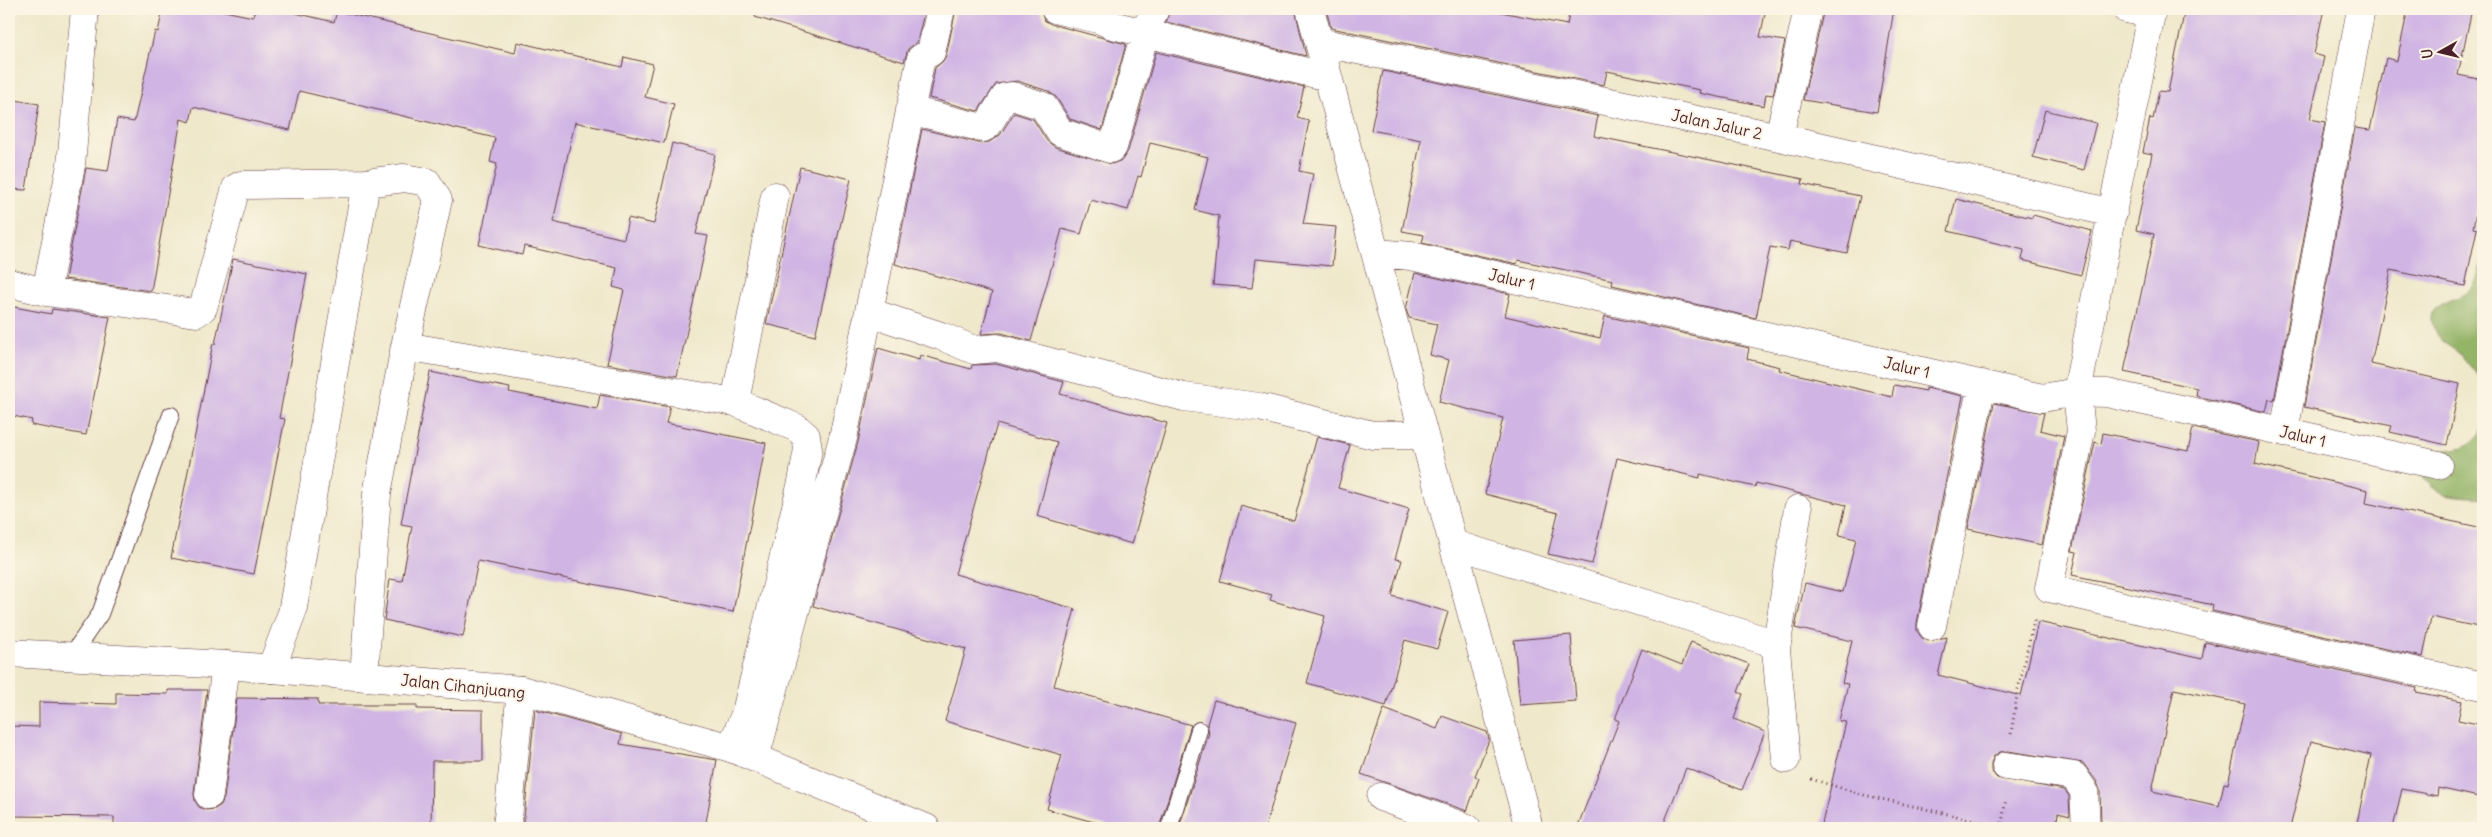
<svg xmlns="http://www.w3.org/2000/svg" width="2492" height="837" font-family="Delius,sans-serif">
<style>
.forest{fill:#94b467;stroke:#6f6a49}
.building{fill:#cfb4e4;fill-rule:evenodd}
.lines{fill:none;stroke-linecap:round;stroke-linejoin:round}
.lane-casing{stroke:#633d43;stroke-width:18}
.street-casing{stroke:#633d43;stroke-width:29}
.secondary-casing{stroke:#633d43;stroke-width:29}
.path{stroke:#633d43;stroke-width:3;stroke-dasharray:1 4;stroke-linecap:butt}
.lane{stroke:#fff;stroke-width:16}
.street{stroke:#fff;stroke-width:28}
.secondary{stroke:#fff;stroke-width:28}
.labels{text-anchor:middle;stroke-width:4;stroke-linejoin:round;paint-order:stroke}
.street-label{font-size:16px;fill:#4a1f2b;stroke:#fcf5e5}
</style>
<rect width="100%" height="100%" fill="#fcf5e5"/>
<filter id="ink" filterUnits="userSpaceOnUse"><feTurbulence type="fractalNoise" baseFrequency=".02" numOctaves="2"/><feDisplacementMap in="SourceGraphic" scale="10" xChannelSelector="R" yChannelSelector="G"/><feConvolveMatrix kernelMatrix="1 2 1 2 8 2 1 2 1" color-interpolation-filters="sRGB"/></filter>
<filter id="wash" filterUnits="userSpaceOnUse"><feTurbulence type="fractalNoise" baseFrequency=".0096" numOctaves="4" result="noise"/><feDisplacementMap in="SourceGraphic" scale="20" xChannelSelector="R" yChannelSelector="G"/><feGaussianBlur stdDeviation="1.12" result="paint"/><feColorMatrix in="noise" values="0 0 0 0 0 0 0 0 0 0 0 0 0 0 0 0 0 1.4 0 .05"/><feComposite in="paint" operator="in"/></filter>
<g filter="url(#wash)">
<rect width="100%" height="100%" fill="#efe8cb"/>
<path class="forest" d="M 2483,256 L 2483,384 C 2481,379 2463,357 2460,354 C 2452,347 2441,343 2436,334 C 2420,298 2456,305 2472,288 C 2478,281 2481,264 2483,256 Z
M 2483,428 L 2483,499 C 2454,493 2439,502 2421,473 L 2435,451 C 2456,449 2473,449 2483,428 Z"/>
<g id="blocks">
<path class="building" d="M 163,9 L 215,9 L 253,17 L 255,9 L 278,9 L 334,22 L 337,11 L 515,53 L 517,42 L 622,67 L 624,57 L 653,64 L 645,97 L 674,104 L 664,143 L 575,122 L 553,222 L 624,239 L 628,218 L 654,224 L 672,143 L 715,154 L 696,234 L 708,236 L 677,376 L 607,364 L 624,290 L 613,287 L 617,268 L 524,246 L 522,255 L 479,245 L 497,164 L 490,162 L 495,138 L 299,91 L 290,130 L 193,107 L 190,122 L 181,119 L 151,291 L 65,279 L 86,168 L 108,171 L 117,119 L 134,122 L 155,31 L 158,32 Z
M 756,9 L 925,9 L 917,42 L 908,49 L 904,62 L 755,17 Z
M 956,9 L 1040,9 L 1044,20 L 1051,24 L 1126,44 L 1102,130 L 1070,119 L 1056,97 L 1048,91 L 1017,81 L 996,84 L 978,111 L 929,98 L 935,68 L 943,61 L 946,56 Z
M 1170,9 L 1295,9 L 1306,56 L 1166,22 Z
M 1326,9 L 1486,9 L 1567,25 L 1570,9 L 1766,9 L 1760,37 L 1785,41 L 1773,95 L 1766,94 L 1764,106 L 1699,93 L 1700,90 L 1607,71 L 1604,85 L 1331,28 Z
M 1824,9 L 1894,9 L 1877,112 L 1803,100 Z
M 2185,9 L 2324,9 L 2314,54 L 2324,57 L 2310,119 L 2325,122 L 2274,401 L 2269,399 L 2266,412 L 2196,396 L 2197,388 L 2124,372 L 2154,234 L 2136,230 L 2152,154 L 2143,152 L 2150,118 L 2153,119 L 2159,91 L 2168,92 Z
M 2408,9 L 2472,9 L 2458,75 L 2483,80 L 2483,177 L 2473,228 L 2477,229 L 2465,286 L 2391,270 L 2371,364 L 2460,384 L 2447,445 L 2390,432 L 2392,426 L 2304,407 L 2355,128 L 2370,130 L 2386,58 L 2397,61 Z
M 1156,52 L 1304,87 L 1297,118 L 1309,121 L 1299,171 L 1313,174 L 1303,224 L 1336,227 L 1332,266 L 1256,259 L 1252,288 L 1213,285 L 1219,216 L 1195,210 L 1208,157 L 1150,143 L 1141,177 L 1138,176 L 1128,210 L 1091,200 L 1081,234 L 1062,229 L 1031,341 L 1001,333 L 981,334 L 992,292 L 895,264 L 922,129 L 979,143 L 989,142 L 1000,135 L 1014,113 L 1033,119 L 1047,141 L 1055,147 L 1112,164 L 1122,160 L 1128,151 Z
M 1383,71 L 1598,116 L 1594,136 L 1803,179 L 1802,184 L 1860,196 L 1847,253 L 1790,241 L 1788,250 L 1770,247 L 1756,318 L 1612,285 L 1613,280 L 1518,260 L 1517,264 L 1422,243 L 1424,235 L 1402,231 L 1421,140 L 1371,130 Z
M 9,99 L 39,104 L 26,190 L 9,189 Z
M 2045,110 L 2096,123 L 2084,170 L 2033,157 Z
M 800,167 L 851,179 L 815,336 L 766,324 Z
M 1956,199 L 2032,218 L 2033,215 L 2092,231 L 2081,275 L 2022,260 L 2024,250 L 1948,231 Z
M 233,259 L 307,274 L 279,418 L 285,419 L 254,574 L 171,558 L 213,343 L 215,344 Z
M 1415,273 L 1510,294 L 1505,316 L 1600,338 L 1605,316 L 1749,348 L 1747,359 L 1780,367 L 1779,370 L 1892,397 L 1894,385 L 1926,391 L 1926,388 L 1963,396 L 1917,623 L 1917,631 L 1922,638 L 1928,641 L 1947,637 L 1938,675 L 2021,696 L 2038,622 L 2202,659 L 2205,642 L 2417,688 L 2416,692 L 2462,701 L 2458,720 L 2483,725 L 2483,798 L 2438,788 L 2437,796 L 2402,789 L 2393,828 L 2356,828 L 2371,755 L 2311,741 L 2290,828 L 2124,828 L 2101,823 L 2100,790 L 2097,782 L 2083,763 L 2008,751 L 2000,752 L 1994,756 L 1991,763 L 1991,771 L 1997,778 L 2065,790 L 2069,796 L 2070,816 L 2058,813 L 2056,828 L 1821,828 L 1846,722 L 1839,721 L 1848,684 L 1842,683 L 1852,641 L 1795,628 L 1805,583 L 1843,592 L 1856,539 L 1839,535 L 1846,505 L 1756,483 L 1755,487 L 1700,474 L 1700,478 L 1617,458 L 1592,564 L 1548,554 L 1558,513 L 1485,494 L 1503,418 L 1439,402 L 1449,360 L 1430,355 L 1437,324 L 1409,318 L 1406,309 ZM 2174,689 L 2245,704 L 2228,784 L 2224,783 L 2219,806 L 2152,791 Z
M 9,306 L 51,314 L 52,309 L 110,317 L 86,435 L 31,425 L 32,420 L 9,415 Z
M 878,348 L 919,360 L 920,355 L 971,369 L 972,365 L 996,364 L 1064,382 L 1060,394 L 1167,423 L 1132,544 L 1037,516 L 1057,442 L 997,424 L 955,574 L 1075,609 L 1054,686 L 1191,725 L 1159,828 L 1115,828 L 1047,809 L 1062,755 L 945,721 L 966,649 L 813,606 L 858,442 Z
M 430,372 L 510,388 L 509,392 L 597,409 L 600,395 L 670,407 L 666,423 L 766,443 L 733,612 L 478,561 L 463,637 L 384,620 L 390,579 L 402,581 L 412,526 L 401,524 Z
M 1994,403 L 2044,413 L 2040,430 L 2064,436 L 2042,545 L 1968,529 Z
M 2193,428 L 2259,442 L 2255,464 L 2368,490 L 2366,503 L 2483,528 L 2483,628 L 2431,617 L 2423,657 L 2212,611 L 2213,605 L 2072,575 L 2077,552 L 2072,551 L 2095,442 L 2101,444 L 2103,433 L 2188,451 Z
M 1317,437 L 1350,445 L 1338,488 L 1409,509 L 1395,559 L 1402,560 L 1392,596 L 1448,612 L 1437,649 L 1405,640 L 1386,706 L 1307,683 L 1325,616 L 1270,600 L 1272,595 L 1220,581 L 1241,506 L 1294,521 Z
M 1571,635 L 1576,701 L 1520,705 L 1514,640 Z
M 1691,642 L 1749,664 L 1738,692 L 1743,694 L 1734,719 L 1765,732 L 1742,790 L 1686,768 L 1662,828 L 1577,828 L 1619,721 L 1615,719 L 1642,649 L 1682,665 Z
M 168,690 L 207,690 L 194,793 L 195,801 L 199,807 L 206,810 L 215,809 L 221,805 L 224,798 L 237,698 L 318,699 L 318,705 L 417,705 L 417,709 L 483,710 L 483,761 L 432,761 L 431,828 L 114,827 L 114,817 L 9,816 L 9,726 L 39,727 L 39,702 L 116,704 L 116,693 L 168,694 Z
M 1214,700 L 1296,723 L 1265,828 L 1179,828 L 1209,733 L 1207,724 Z
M 1384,709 L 1437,729 L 1442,716 L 1487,732 L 1489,740 L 1475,776 L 1479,778 L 1467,811 L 1361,774 Z
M 535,710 L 622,734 L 620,744 L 717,760 L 705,828 L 523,828 Z"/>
</g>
</g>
<g filter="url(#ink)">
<use href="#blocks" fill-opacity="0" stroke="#633d43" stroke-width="1"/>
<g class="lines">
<g class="lane-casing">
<path id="lane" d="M 71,656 L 100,614 L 171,415
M 1169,828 L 1199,730"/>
</g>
<g class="street-casing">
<path id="street" d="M 1055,9 L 1098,19 L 1112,25 L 1328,77
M 1310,9 L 1529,828
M 2126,9 L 2151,14
M 2152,9 L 2077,392 L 2081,431 L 2049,588 L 2202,625 L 2483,686
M 1319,42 L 1779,137 L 2113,213
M 910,110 L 983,128 L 987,126 L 1005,97 L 1012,96 L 1043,106 L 1060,132 L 1110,149 L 1113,147 L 1145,33 L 1155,9
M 1779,137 L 1808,9
M 1377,253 L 1411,256 L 2042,398 L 2077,392 L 2107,393 L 2438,465
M 9,283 L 46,292 L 196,313 L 203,308 L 236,188 L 241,185 L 366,183 L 404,178 L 427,182 L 438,200 L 405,346 L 377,494 L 364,676
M 46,292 L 71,165 L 85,9
M 869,312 L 941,336 L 974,350 L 997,348 L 1184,397 L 1259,407 L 1373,435 L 1423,435
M 405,346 L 735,402 L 797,428 L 806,436 L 808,449 L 802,482 L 746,712 L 731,748
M 735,402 L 775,196
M 2284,432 L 2361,9
M 1453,544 L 1767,641 L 1776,649 L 1786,759
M 1932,626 L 1982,384
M 1776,649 L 1798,509
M 271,669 L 292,613 L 366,183
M 755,758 L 843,438 L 921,58 L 931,52 L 941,9
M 2006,766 L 2074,776 L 2084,791 L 2086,828
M 209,795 L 226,665
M 1381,797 L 1467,828
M 507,828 L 521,690"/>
</g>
<g class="secondary-casing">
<path id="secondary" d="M 9,653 L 226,665 L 521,690 L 731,748 L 926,828"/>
</g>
<path class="path" d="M 2011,734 L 2018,689 L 2035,617
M 1811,779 L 1864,795 L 2009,828
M 2001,828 L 2006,799"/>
<use href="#lane" class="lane"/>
<use href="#street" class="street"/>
<use href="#secondary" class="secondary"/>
</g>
</g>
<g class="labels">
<g class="street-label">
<text transform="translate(1717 124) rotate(12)" y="6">Jalan Jalur 2</text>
<text transform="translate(1512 279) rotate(13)" y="6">Jalur 1</text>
<text transform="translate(1907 367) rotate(13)" y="6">Jalur 1</text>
<text transform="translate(2303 436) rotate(13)" y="6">Jalur 1</text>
<text transform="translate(463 686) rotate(6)" y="6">Jalan Cihanjuang</text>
</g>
</g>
<rect width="2492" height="837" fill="none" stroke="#fcf5e5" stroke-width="30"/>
<g transform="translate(2440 52) rotate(262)" stroke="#fcf5e5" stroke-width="4" paint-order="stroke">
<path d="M0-4L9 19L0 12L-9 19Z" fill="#4a1f2b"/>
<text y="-8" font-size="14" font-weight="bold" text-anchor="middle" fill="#4a1f2b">U</text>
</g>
</svg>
